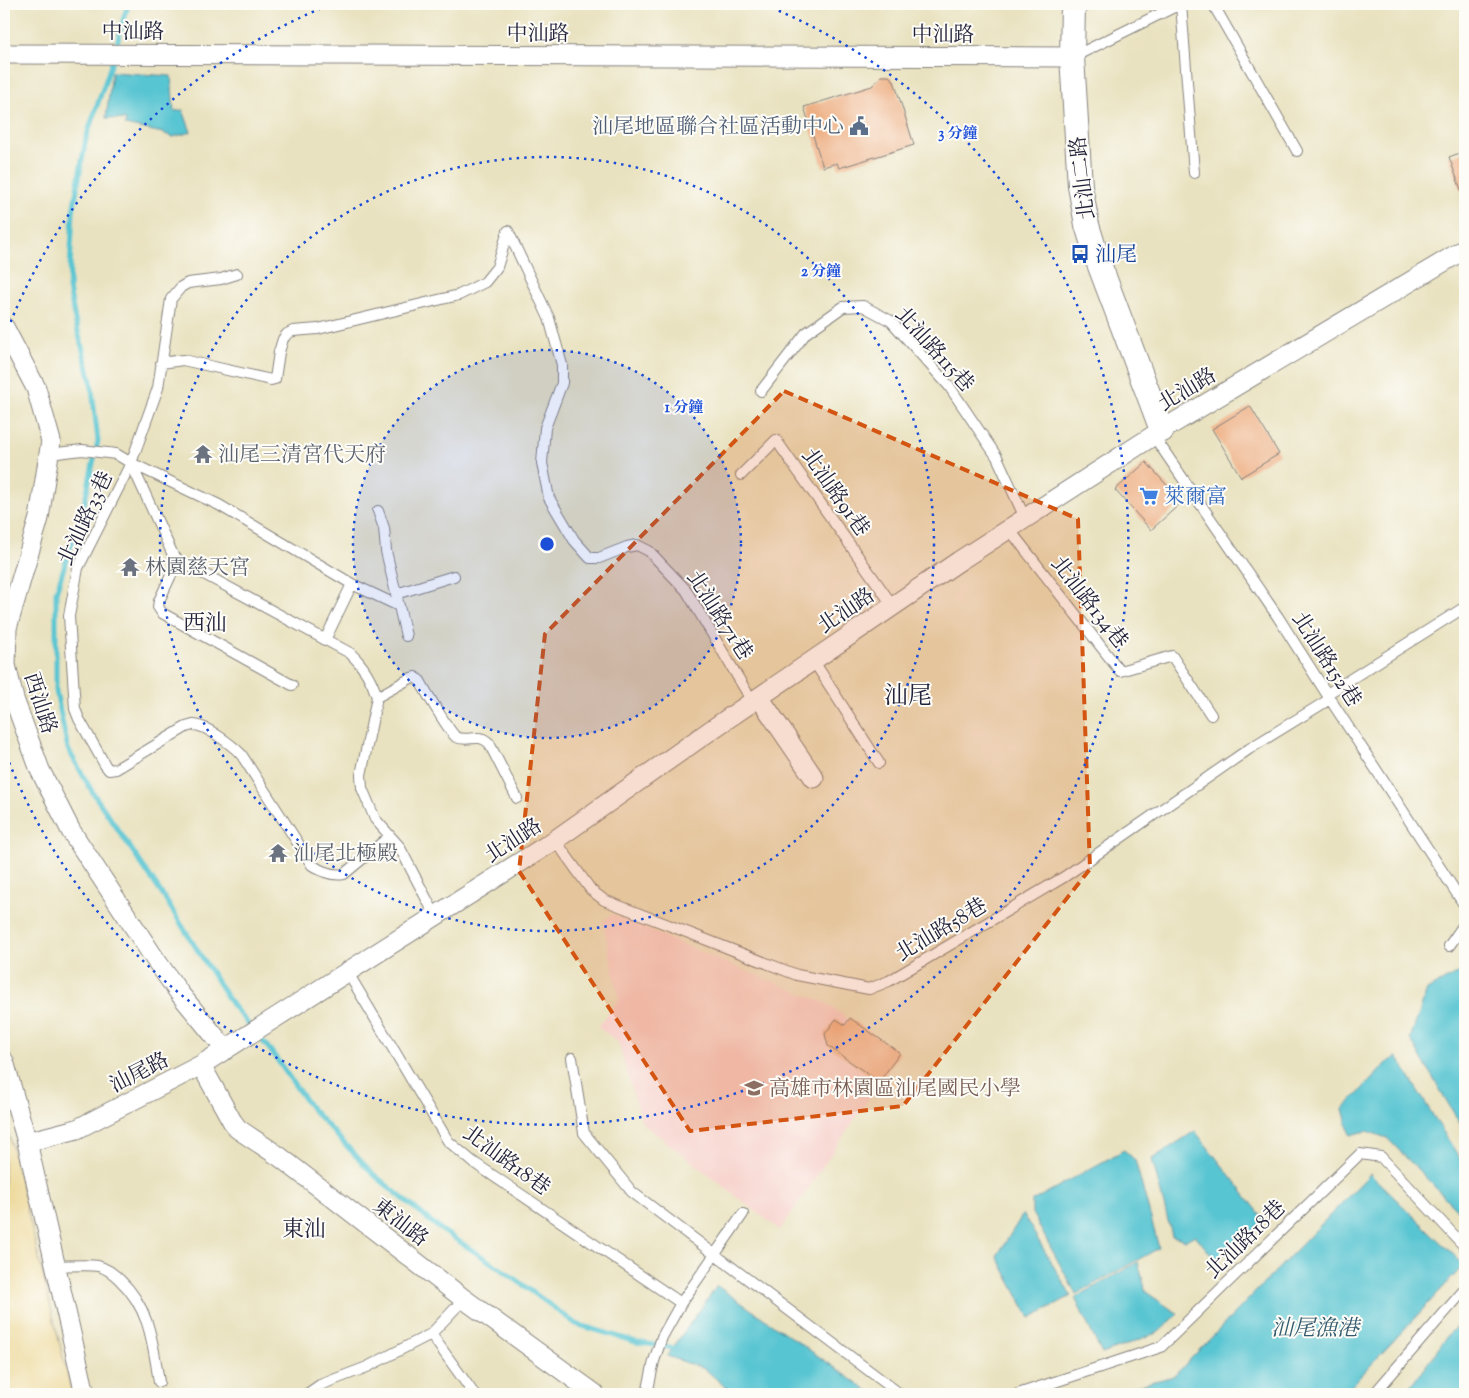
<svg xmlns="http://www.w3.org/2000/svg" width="1469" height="1398" font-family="'Sorts Mill Goudy','Noto Serif TC',serif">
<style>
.built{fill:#f7d0ca}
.sand{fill:#eeda9e;stroke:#887e6c}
.water{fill:#59c5d2;stroke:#3e7486}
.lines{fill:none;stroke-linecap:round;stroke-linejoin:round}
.stream{stroke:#59c5d2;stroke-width:5}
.building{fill:#eeb085}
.service-casing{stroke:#86827e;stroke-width:12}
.minor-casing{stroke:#86827e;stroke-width:21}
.tertiary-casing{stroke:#86827e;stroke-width:26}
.service{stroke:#fff;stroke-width:10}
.minor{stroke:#fff;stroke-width:19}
.tertiary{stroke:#fff;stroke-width:24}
.marked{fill:#d45411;fill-opacity:0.2;stroke:#d45411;stroke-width:4;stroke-dasharray:10 6;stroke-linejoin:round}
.ring{fill:none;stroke:#1d4ed8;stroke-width:2.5;stroke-dasharray:2.5 5}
.labels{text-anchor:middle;stroke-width:4;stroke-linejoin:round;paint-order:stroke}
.street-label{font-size:21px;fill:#22223b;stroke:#fdfcf7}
.service-label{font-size:21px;fill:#4e5e75;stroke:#fdfcf7;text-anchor:end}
.transit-label{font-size:21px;fill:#164399;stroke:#fdfcf7;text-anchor:start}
.worship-label{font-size:21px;fill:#5b616d;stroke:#fdfcf7;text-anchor:start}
.shop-label{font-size:21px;fill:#366cbe;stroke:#fdfcf7;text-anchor:start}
.education-label{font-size:21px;fill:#785e54;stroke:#fdfcf7;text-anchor:start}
.neighbourhood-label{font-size:22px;fill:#22223b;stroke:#fdfcf7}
.water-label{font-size:22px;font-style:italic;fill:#355b70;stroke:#fdfcf7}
.quarter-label{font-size:24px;fill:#22223b;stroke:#fdfcf7}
.centre{fill:#1d4ed8;stroke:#fdfcf7;stroke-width:2.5}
.ring-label{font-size:15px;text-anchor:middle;font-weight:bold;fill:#1d4ed8;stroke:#fdfcf7;stroke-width:4;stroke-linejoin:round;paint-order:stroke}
</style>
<rect width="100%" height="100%" fill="#fdfcf7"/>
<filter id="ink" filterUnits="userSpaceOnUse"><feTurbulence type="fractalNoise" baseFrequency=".02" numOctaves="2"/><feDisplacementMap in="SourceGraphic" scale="10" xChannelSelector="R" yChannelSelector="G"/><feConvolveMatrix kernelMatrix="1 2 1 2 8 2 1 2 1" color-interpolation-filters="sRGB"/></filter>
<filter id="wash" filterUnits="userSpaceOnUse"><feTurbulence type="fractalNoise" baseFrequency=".0096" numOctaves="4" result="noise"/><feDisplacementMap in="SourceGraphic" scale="20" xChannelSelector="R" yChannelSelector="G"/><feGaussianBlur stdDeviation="1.12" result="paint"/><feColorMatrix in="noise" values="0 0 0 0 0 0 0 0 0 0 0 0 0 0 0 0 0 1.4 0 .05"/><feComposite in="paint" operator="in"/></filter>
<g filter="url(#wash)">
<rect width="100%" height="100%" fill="#e9e2c0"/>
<path class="built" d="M 612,914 L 731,965 L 824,1002 L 899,1054 L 780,1230 L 642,1123 L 618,1042 L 598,1027 L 619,999 L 603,922 Z"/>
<path class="sand" d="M 4,1115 L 72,1394 L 4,1394 Z"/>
<path class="water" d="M 112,72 L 171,76 L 174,111 L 183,110 L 191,132 L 173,137 L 163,133 L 125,125 L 126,120 L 106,118 Z
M 1465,969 L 1465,1132 L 1410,1039 L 1427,990 Z
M 1397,1057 L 1465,1167 L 1465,1218 L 1387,1138 L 1367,1131 L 1350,1135 L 1343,1109 L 1389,1061 Z
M 1195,1131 L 1265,1220 L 1216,1261 L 1195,1235 L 1186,1240 L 1172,1236 L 1152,1159 Z
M 1124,1150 L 1135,1160 L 1159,1248 L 1076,1294 L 1032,1213 L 1032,1201 Z
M 1370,1174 L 1464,1265 L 1344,1394 L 1106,1394 L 1174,1376 Z
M 1023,1214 L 1071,1296 L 1030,1318 L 997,1256 Z
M 1138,1262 L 1146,1292 L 1178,1314 L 1159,1332 L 1102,1354 L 1075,1298 Z
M 717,1286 L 873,1394 L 733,1394 L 705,1369 L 667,1356 Z
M 1465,1318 L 1465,1394 L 1405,1394 L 1449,1334 Z"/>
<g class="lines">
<path class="stream" d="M 115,51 L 125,13 L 130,4
M 113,59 L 86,138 L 73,212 L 69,288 L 75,320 L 91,381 L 98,441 L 83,509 L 56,592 L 56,691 L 68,749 L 93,793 L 164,897 L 232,1005 L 271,1051 L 310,1107 L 373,1174 L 440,1229 L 504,1271 L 576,1324 L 636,1342 L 673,1348"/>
</g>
<g id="blocks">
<path class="building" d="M 881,76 L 889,76 L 894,81 L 914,145 L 839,168 L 837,163 L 823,167 L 804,107 L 872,86 Z
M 1465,151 L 1465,198 L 1464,198 L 1449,157 Z
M 1250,406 L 1279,454 L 1241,477 L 1212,429 Z
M 1146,462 L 1182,502 L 1151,530 L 1115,490 Z
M 850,1018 L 900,1053 L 879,1082 L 828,1046 L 825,1034 L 836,1019 L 845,1025 Z"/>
</g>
</g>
<g filter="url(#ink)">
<use href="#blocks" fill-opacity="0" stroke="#86827e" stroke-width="1"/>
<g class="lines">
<g class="service-casing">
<path id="service" d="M 1181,4 L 1194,173
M 1213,4 L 1297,151
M 1073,57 L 1180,4
M 508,231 L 549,318 L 562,365 L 562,383 L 545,428 L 542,463 L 549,498 L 574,540 L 590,558 L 599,558 L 627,547 L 637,545 L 649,551 L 686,590 L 752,701
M 237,274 L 221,279 L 188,283 L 181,287 L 171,299 L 158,388 L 131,463 L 78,568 L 69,616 L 75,709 L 79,719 L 105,765 L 109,770 L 116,769 L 186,727 C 186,727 193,725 193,725 C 205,724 233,746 241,754 L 312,865 C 322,872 332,876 344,874 L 390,836
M 161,363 L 183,360 L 271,380 L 275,379 L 279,352 L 283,339 L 287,334 L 293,331 L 318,329 L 459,295 L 485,282 L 497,267 L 508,231
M 761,391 L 806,333 L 843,307 L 863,306 L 891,321 L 949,386 L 997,457 L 1025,518
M 1153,435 L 1278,617 L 1330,699 L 1465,906
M 49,454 L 82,450 L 116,454 L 131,463 L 173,555 L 178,560 L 350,653 C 363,665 372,680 377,697 L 361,775 L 362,788 L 375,819 L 399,846 L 436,917
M 131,463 L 219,505 L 352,584 L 399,606
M 741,475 L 776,440 L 893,606
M 378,511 L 384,528 L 386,551 L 406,636
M 1009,529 L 1120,671 L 1172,656 L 1211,715
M 178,560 L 159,601 L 158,607 L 162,613 L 292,685
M 396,594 L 454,576
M 325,640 L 352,584
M 813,660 L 879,763
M 1327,694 L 1465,607
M 377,697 L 411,678 L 415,677 L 420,681 C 425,690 450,733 456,737 C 468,743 478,732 489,743 L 517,798
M 555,840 L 591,890 L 604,900 L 797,975 L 869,989 L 889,981 L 1064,877 L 1249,749 L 1330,699
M 1449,946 L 1465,923
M 348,973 L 448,1141 L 473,1162 L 681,1303
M 572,1058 L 584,1133 L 632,1192 L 900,1394
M 55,1266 C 66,1266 88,1264 98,1266 C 106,1268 114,1274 120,1280 C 150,1308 153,1345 159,1382
M 431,1334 L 474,1394
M 307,1394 L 320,1385 L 367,1367 L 431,1334 L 464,1299
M 647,1394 L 654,1361 L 662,1337 L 681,1303 L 743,1214
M 1018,1394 L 1161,1347 L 1360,1154 L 1381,1157 L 1465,1247
M 1374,1394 L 1465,1289"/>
</g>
<g class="minor-casing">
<path id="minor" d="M 4,54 L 1072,57
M 4,327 L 36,388 L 51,441 L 39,518 L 7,628 L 6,665 L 14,699 L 40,770 L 71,831 L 155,959 L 180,994 L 226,1050
M 759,697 L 814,778
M 4,1061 L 27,1142 L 85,1394
M 201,1065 L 232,1121 L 238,1129 L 280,1157 L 464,1299 L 595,1394
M 27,1142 L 77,1129 L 201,1065 L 555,840 L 711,730 L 959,561 L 1162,430 L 1465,249"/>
</g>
<g class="tertiary-casing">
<path id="tertiary" d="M 1073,4 L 1072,57 L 1080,186 L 1087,225 L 1098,261 L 1162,430"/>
</g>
<use href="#service" class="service"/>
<use href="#minor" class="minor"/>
<use href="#tertiary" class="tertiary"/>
</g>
</g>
<path class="marked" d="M 784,391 L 1078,519 L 1090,869 L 903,1106 L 690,1131 L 519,871 L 545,634 Z"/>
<circle cx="547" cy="544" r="194" fill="#1d4ed8" fill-opacity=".12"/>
<g class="ring">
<circle cx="547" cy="544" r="194"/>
<circle cx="547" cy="544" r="387"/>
<path d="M5 336A581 581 0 0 1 329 5M765 5A581 581 0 1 1 5 752"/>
</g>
<defs>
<g id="civic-bare" transform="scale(1.5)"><path d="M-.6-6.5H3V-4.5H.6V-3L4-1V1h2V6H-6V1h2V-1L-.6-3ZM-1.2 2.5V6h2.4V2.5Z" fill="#5c6f8a" stroke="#fdfcf7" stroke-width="2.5" paint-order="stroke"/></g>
<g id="bus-bare" transform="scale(1.5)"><path d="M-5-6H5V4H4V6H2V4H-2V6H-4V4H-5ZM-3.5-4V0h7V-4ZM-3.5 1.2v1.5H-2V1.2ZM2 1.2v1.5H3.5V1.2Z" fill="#1a4fb4" stroke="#fdfcf7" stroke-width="2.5" paint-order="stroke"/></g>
<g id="temple-bare" transform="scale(1.5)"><path d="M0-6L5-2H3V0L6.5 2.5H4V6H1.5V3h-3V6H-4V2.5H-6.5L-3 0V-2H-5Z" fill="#6b7280" stroke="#fdfcf7" stroke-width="2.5" paint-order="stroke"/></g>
<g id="supermarket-bare" transform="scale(1.5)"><path d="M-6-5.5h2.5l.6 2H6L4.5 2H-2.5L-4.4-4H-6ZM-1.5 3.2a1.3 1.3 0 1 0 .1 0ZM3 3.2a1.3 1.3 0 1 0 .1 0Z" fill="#3f7fe0" stroke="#fdfcf7" stroke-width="2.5" paint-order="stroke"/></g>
<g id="school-bare" transform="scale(1.5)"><path d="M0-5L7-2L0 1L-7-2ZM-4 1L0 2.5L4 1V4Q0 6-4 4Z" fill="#8d6e63" stroke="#fdfcf7" stroke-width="2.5" paint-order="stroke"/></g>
</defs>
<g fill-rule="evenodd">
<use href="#civic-bare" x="859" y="126"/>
<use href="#bus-bare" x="1080" y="254"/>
<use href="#temple-bare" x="203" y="454"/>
<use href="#supermarket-bare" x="1149" y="496"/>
<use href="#temple-bare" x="130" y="567"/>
<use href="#temple-bare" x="278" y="853"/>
<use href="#school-bare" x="754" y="1088"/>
</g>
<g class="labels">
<g class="street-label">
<text x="133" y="38">中汕路</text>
<text x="538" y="40">中汕路</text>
<text x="943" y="41">中汕路</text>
<text transform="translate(1082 178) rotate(-97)" y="7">北汕二路</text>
<text transform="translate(935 349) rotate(48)" y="7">北汕路115巷</text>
<text transform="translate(1187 389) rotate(-31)" y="7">北汕路</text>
<text transform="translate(836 492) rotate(55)" y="7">北汕路91巷</text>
<text transform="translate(85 518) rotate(-65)" y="7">北汕路33巷</text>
<text transform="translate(1090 602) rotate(52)" y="7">北汕路134巷</text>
<text transform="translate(846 610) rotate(-34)" y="7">北汕路</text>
<text transform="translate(720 615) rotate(57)" y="7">北汕路71巷</text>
<text transform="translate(1327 659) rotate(57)" y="7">北汕路152巷</text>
<text transform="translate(41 703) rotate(72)" y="7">西汕路</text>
<text transform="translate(513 840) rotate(-33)" y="7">北汕路</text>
<text transform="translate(941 929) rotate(-31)" y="7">北汕路58巷</text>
<text transform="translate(139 1072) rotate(-27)" y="7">汕尾路</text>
<text transform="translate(507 1160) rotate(36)" y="7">北汕路18巷</text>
<text transform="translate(401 1222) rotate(38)" y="7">東汕路</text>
<text transform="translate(1245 1239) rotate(-44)" y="7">北汕路18巷</text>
</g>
<g class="service-label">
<text x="844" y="133">汕尾地區聯合社區活動中心</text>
</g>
<g class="transit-label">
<text x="1095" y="261">汕尾</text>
</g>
<g class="worship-label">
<text x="218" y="461">汕尾三清宮代天府</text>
<text x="145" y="574">林園慈天宮</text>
<text x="293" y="860">汕尾北極殿</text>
</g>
<g class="shop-label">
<text x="1164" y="503">萊爾富</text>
</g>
<g class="education-label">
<text x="769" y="1095">高雄市林園區汕尾國民小學</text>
</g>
<g class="neighbourhood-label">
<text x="205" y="630">西汕</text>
<text x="304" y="1236">東汕</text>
</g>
<g class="water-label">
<text x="1315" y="1335">汕尾漁港</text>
</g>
<g class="quarter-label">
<text x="908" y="703">汕尾</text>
</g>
</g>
<circle cx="547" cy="544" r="8" class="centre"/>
<g class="ring-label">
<text x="958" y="138">3 分鐘</text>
<text x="821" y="276">2 分鐘</text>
<text x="684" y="412">1 分鐘</text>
</g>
<rect width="1469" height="1398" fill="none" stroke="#fdfcf7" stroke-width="20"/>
</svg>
